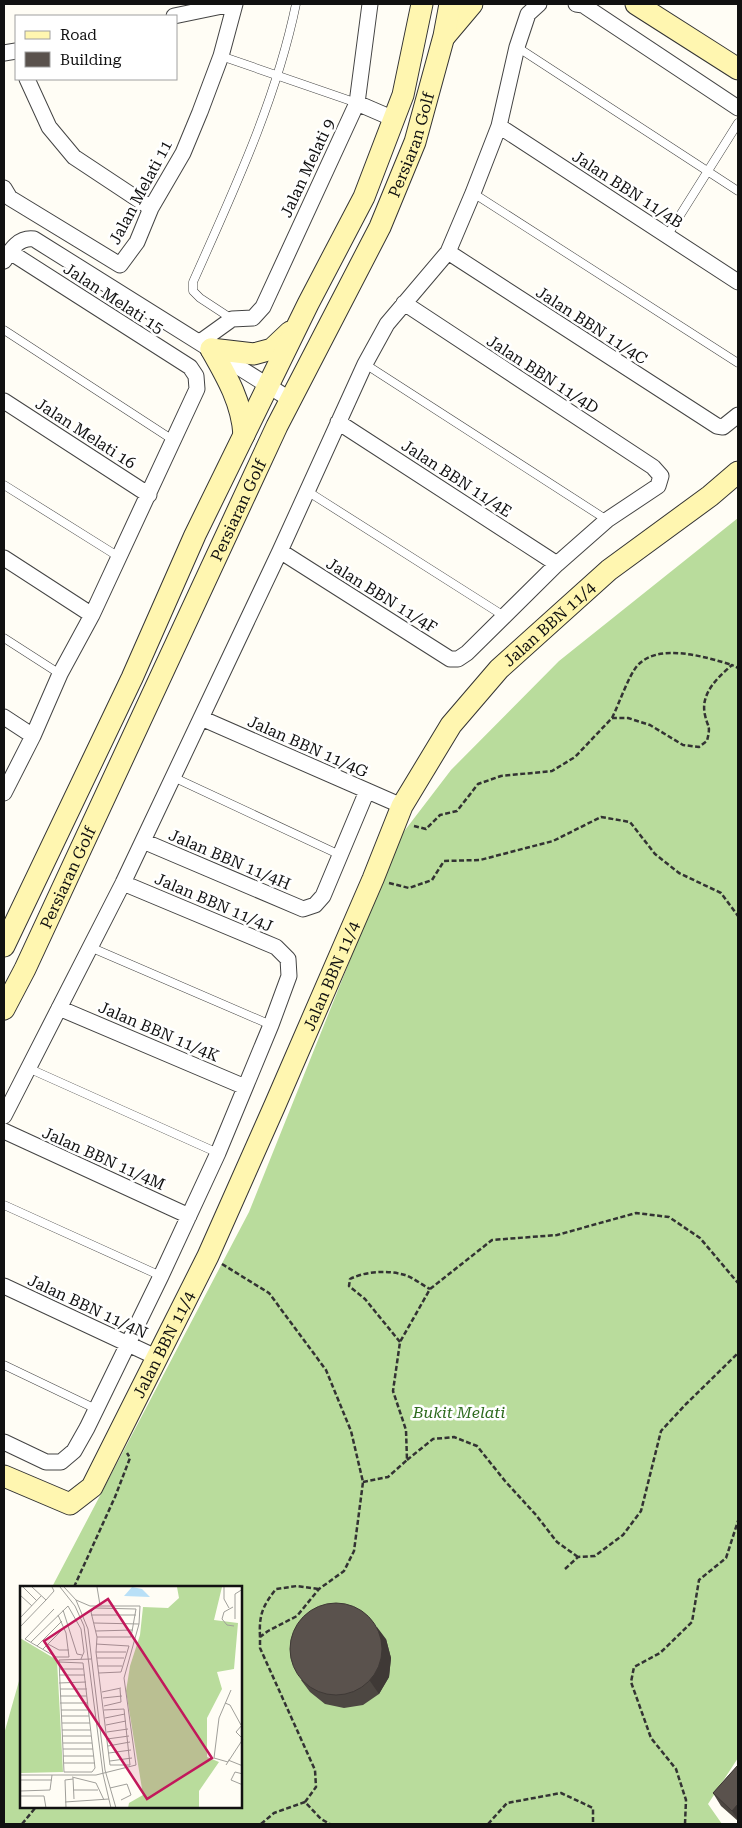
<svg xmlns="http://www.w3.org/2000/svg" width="742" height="1828" font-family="'Roboto Serif',serif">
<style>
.forest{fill:#b9dc9c}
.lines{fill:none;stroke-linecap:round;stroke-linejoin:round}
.lane-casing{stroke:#444;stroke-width:9}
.street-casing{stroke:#444;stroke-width:17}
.secondary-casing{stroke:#333;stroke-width:23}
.path{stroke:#333;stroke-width:2.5;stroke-dasharray:5 2.5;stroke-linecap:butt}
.lane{stroke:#fff;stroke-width:8}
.street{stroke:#fff;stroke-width:15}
.secondary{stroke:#fff6b0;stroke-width:21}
.wall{fill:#4d4742}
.shaded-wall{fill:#3f3936}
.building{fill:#5a524d;stroke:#3f3936}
.labels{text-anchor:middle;stroke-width:5;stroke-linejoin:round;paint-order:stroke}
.street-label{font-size:16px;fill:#111;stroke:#fff}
.park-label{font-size:16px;font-style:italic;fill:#2f6b1f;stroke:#fff}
.inset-road{fill:none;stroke:#a09f9a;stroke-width:1}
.view{fill:#c2185b;fill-opacity:0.15;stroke:#c2185b;stroke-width:2.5}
.inset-edge{fill:none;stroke:#111;stroke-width:2.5}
</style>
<rect width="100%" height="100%" fill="#fffdf5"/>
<path class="forest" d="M 738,518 L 738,1758 L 708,1804 L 722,1824 L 4,1824 L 4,1734 L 21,1674 L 21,1807 L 241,1807 L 241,1587 L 52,1587 L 249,1212 L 399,838 L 451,770 L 559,661 Z"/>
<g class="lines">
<g class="lane-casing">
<path id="lane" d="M 517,47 L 738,191
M 221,56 L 357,103
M 473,193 L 738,363
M 667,236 L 738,123
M 232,319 L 200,298 L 193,291 L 193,282 C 233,192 276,101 296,4
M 4,330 L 173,440
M 365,364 L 607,520
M 4,485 L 119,557
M 307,491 L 504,616
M 4,638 L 60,674
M 173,777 L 340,855
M 90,947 L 271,1025
M 28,1068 L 218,1153
M 4,1205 L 161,1276
M 4,1365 L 96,1409"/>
</g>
<g class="street-casing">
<path id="street" d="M 576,4 L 583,5 L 738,108
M 174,16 L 232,4
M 4,53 L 16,51
M 27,79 L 49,127 L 74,157 L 151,208
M 357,103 L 394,119
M 499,126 L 738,282
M 4,188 L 10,198 L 120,265 L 137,242 L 151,208 L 183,153 L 200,112 L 221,56 L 235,4
M 448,252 L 717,426 L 723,427 L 738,415
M 4,261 C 11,249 19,237 34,239 L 291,400
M 200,342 L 232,319 L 253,318 L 263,307 L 357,103 L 370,4
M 4,401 L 149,495
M 338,422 L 557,564
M 280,551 L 450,659 L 458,659 L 467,653 L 557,564 L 607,520 L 658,486 L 661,476 L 653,467 L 404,303
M 4,558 L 92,615
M 4,717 L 33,736
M 201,718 L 402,806
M 4,793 L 33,736 L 60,674 L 92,615 L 197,389 L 196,376 L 190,367 L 10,252
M 143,841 L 303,909 L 315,905 L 323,896 L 367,791
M 59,1008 L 245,1087
M 4,1116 L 123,883 L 280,551 L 365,364 L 387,324 L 448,252 L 473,193 L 499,126 L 517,47 L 528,14 L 539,4
M 4,1131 L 189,1216
M 4,1286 L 158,1358
M 4,1442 L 46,1462 L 61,1462 L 74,1451 L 87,1428 L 161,1276 L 218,1153 L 271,1025 L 289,976 L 288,959 L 276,947 L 123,883"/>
</g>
<g class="secondary-casing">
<g id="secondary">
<path d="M 636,4 L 738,69"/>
<path d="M 445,36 L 472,4"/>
<path d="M 211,349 L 254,354 L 272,349 L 290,332"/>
<path d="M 211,349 C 227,377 242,403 244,435"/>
<path d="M 4,946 L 132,678 L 195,535 L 308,304 L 364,197 L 403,95 L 422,4"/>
<path id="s1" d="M 4,1009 L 25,969 L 277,426 L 380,227 L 415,142 L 444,36 L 450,4"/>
<path id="s2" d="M 4,1476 L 70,1504 L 92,1487 L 208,1256 L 275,1105 L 373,879 L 402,806 L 451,725 L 499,669 L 609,570 L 710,496 L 738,472"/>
</g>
</g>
<path class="path" d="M 612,718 C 619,704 628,677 637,666 C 658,642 706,657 732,665
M 414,826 L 426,829 L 440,815 L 457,811 L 478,784 L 501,776 L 552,771 L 575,757 L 612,718 L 628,718 L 650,725 L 683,745 L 699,747 L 707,741 C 711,724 708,729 705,715 C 700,694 717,678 732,665 L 738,668
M 389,883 L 409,888 L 432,880 L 444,861 L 480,860 L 553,841 L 601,817 L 630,822 L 655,854 L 679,873 L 721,893 L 738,916
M 222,1264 L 269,1293 L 326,1370 L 351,1431 L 363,1482 L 354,1551 L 344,1571 L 319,1589 L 297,1616 L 268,1631 L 260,1637 L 260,1648 L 315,1770 L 316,1787 L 305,1802
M 400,1342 L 365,1299 L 349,1286 L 350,1279 C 366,1271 388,1270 405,1275 C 414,1278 422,1285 430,1289
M 407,1460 L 433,1439 L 454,1437 L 477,1446 L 505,1481 L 536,1515 L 557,1542 L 578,1557
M 363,1482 L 388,1477 L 407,1460 L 406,1430 L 393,1391 L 400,1342 L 430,1289 L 492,1240 L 557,1235 L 636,1213 L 669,1217 L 700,1238 L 738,1283
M 565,1569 L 578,1557 L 595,1556 L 623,1535 L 641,1511 L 661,1431 L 686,1404 L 738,1353
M 74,1587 L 115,1497 L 130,1458 L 127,1453
M 260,1637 C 259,1615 262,1607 276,1589 L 297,1586 L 319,1589
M 22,1824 L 36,1807
M 261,1824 L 274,1813 L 305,1802 L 321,1819 L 330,1824
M 488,1824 L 507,1803 L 561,1793 L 593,1808 L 593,1824
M 685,1824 L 686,1800 L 676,1769 L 651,1738 L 631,1682 L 634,1667 L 660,1653 L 692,1622 L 699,1580 L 726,1558 L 738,1521"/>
<use href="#lane" class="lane"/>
<use href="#street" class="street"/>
<use href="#secondary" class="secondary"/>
</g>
<path class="wall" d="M 386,1639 L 391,1658 L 389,1677 L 379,1694 L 363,1705 L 344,1708 L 325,1704 L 310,1692 L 301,1680 Z
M 738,1765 L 738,1821 L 721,1806 L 713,1793 Z"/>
<path class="shaded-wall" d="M 377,1627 L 386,1639 L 391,1658 L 389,1677 L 379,1694 L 370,1681 Z
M 738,1804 L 738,1820 L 732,1811 Z"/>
<path class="building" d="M290 1649a46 46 0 1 1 92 0a46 46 0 1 1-92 0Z
M 738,1765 L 738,1804 L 732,1811 L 713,1793 Z"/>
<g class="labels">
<g class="street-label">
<text dy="6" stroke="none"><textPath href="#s1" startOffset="956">Persiaran Golf</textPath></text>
<text transform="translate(307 168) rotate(-65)" y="6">Jalan Melati 9</text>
<text transform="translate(628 189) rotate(33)" y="6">Jalan BBN 11/4B</text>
<text transform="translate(140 192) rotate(-62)" y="6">Jalan Melati 11</text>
<text transform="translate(114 298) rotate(33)" y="6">Jalan Melati 15</text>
<text transform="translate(592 325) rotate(33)" y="6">Jalan BBN 11/4C</text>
<text transform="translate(543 374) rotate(33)" y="6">Jalan BBN 11/4D</text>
<text transform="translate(86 433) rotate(33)" y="6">Jalan Melati 16</text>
<text transform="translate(457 478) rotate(33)" y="6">Jalan BBN 11/4E</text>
<text dy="6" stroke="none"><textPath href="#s1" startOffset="551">Persiaran Golf</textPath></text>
<text transform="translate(382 595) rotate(32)" y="6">Jalan BBN 11/4F</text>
<text dy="6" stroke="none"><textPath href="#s2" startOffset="1084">Jalan BBN 11/4</textPath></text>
<text transform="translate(308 746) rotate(24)" y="6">Jalan BBN 11/4G</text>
<text transform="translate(230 859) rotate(23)" y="6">Jalan BBN 11/4H</text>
<text dy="6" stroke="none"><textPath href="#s1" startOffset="146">Persiaran Golf</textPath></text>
<text transform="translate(214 902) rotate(23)" y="6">Jalan BBN 11/4J</text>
<text dy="6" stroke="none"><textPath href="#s2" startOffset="664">Jalan BBN 11/4</textPath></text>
<text transform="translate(159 1031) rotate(23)" y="6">Jalan BBN 11/4K</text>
<text transform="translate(104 1158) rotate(24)" y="6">Jalan BBN 11/4M</text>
<text transform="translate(88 1306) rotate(25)" y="6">Jalan BBN 11/4N</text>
<text dy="6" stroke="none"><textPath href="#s2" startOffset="259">Jalan BBN 11/4</textPath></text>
</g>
<g class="park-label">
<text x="459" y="1418">Bukit Melati</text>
</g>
</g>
<g transform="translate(20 1586)">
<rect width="222" height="222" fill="#fffdf5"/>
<path d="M 157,1 L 202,1 L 194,34 L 218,37 L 214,83 L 197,86 L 202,103 L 187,132 L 187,171 L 199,176 L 179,205 L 179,222 L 108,222 L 109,217 L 123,209 L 106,105 L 110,80 L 120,49 L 123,21 L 148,22 L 159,12 ZM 0,52 L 37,74 L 43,186 L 0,187 Z" fill="#b9dc9c"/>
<path d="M 112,1 L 122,3 L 130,11 L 104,10 Z" fill="#b9e0f7"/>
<path class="inset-road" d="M 3,1 L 17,15M 12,1 L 26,14 L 34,5 L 32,1M 40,1 L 55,20 L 64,40 L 83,188 L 91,222M 44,1 L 56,14 L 68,43 L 85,184 L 96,222M 77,1 L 80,19M 204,1 L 204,13 L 209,22M 0,9 L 12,20M 213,21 L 204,26 L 202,33 L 207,39 L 214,40M 34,23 L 5,53 L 36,71 L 49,71 L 46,47 L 38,29M 43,24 L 57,68 L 62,69M 71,29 L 116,29M 0,32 L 21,10M 215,33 L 215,8 L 223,3M 74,37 L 119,38M 0,41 L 26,14M 76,45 L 113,44M 77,51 L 111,51 L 116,23 L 75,22 L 71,26 L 77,51 L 76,66 L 90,179 L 110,179 L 104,123 L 84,124M 11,56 L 48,20 L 61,43 L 64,66 L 61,73M 28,58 L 39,64 L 49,64M 76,58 L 109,60 L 101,86 L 79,87M 17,60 L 42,35M 23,63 L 44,42M 76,66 L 106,66M 77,72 L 104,72M 39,76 L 63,77 L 75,182 L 72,186 L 44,186M 78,80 L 102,80M 39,83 L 63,83M 39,89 L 65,89M 39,97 L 66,96M 40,103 L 67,103M 82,106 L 101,102M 40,110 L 67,110M 83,112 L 102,110M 40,117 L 68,117M 205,117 L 210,119 L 221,139M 84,120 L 101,116 L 100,103M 41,124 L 69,124M 41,130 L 69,130M 85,132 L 105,128M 42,137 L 70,137M 86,139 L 106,135M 222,139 L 216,146 L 223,153M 42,144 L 71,144M 87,146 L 108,143M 42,150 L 71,150M 87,153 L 109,150M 43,157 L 72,157M 88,160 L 110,156M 43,163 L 73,163M 89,167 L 111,164M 43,170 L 74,170M 208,174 L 223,180M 90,175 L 112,172M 208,176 L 194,172 L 199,132 L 211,104M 44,177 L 75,177M 206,179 L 223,153M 44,186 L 39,74 L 71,73M 223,188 L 215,186 L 211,194 L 223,199M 0,189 L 76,189 L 116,179 L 104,92 L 119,38 L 120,20 L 70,20 L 56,14M 52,191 L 76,197 L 84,214M 53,192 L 54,213M 0,194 L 32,194M 90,202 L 107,198 L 111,209 L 101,214M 53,204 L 78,204M 0,205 L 30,204 L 32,189M 0,210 L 24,210 L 26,222M 45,216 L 89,213M 46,222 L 45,194 L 53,193"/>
<path class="view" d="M 88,13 L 192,172 L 127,213 L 24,55 Z"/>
<rect width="222" height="222" class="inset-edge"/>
</g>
<rect width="742" height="1828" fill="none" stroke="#111111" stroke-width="10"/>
<rect x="15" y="15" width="162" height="65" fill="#ffffff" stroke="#a0a0a0"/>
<rect x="25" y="31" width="25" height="8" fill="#fff6b0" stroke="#a0a0a0"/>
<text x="60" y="40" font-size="15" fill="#111111">Road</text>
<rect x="25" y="52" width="25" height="15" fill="#5a524d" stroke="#a0a0a0"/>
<text x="60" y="65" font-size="15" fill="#111111">Building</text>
</svg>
